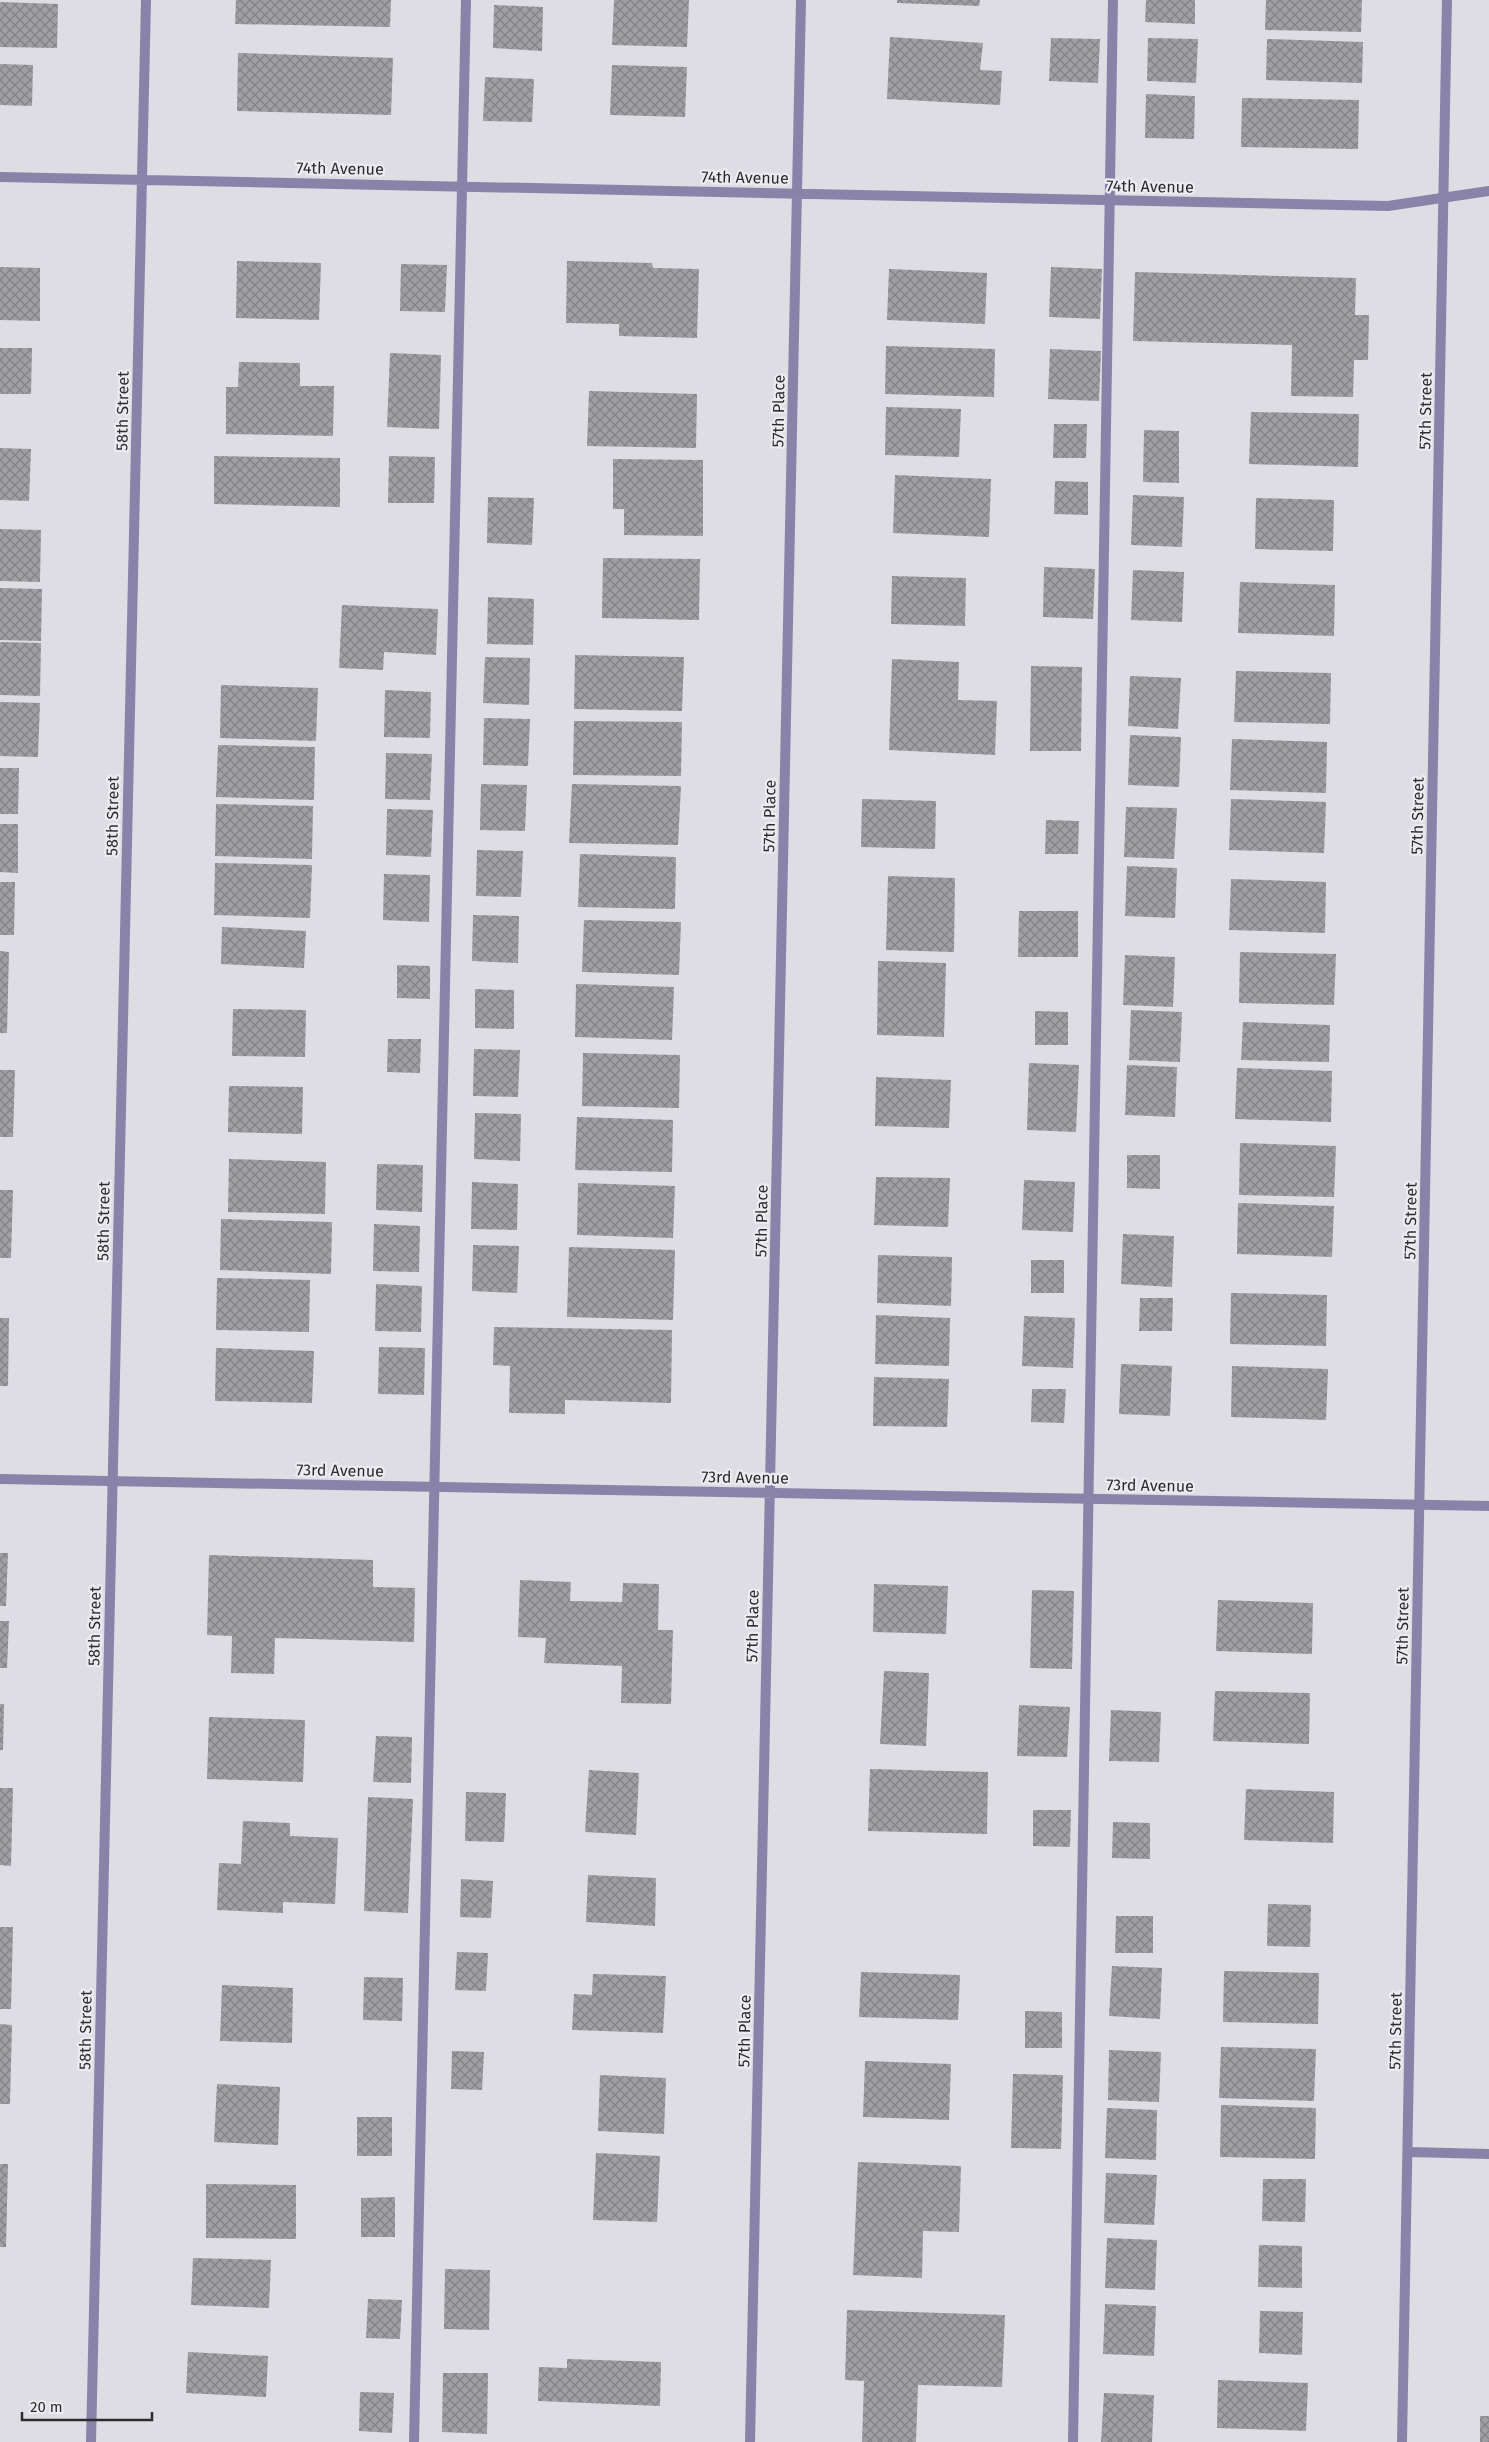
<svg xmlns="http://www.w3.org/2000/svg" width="1489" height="2442" font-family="'Fira Sans',sans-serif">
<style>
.building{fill:url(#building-cross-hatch)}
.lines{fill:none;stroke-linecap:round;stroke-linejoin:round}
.service{stroke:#8a83a9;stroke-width:10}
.minor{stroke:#8a83a9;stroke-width:10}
.tertiary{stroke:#8a83a9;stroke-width:10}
.labels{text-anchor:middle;stroke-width:4.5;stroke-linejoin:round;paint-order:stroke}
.street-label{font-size:16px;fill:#2c2c2e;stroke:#ecebf1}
</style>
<defs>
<pattern id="building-cross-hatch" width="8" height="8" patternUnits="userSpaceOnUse" patternTransform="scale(1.25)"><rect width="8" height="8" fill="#a09fa4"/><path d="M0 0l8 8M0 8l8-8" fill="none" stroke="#838286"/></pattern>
</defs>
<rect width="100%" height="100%" fill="#dedde4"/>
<path class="building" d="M 236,0 L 391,0 L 390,27 L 235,24 Z
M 614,0 L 689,0 L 687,47 L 612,45 Z
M 897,0 L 980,0 L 979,6 L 897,3 Z
M 1146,0 L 1195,0 L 1195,24 L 1145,22 Z
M 1266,0 L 1362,0 L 1361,32 L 1265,30 Z
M 0,2 L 58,4 L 57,48 L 0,47 Z
M 494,5 L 543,7 L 542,51 L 493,48 Z
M 890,37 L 983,43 L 980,70 L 1002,71 L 1000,105 L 887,99 Z
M 1051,38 L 1100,39 L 1098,83 L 1049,81 Z
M 1148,38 L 1198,39 L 1196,83 L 1147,81 Z
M 1267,39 L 1363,42 L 1362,83 L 1266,80 Z
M 238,53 L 393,58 L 391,115 L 237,111 Z
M 0,64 L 33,65 L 32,106 L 0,105 Z
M 612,65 L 687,67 L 685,117 L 610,115 Z
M 485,77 L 534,79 L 532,122 L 483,121 Z
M 1146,94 L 1195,96 L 1194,139 L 1145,138 Z
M 1242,98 L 1359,100 L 1358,149 L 1241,147 Z
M 237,261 L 321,263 L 319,320 L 236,318 Z
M 567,261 L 652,263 L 653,268 L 699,269 L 697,338 L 619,336 L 619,324 L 566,323 Z
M 401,264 L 447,265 L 445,312 L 400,311 Z
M 0,267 L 40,268 L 40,321 L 0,320 Z
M 1051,267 L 1102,269 L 1100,319 L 1049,317 Z
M 889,269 L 987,273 L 985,324 L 887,320 Z
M 1135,272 L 1356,278 L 1355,315 L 1369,315 L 1368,360 L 1354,360 L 1353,397 L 1291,396 L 1292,345 L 1133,341 Z
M 886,346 L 995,349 L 994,397 L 885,394 Z
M 0,348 L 32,348 L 31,394 L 0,394 Z
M 1050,349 L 1101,351 L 1099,401 L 1048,399 Z
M 390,353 L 441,355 L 439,429 L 387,427 Z
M 239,362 L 300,363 L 300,386 L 334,386 L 333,436 L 226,434 L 226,387 L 238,387 Z
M 589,391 L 697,394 L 696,448 L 587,446 Z
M 886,407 L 961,409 L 959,457 L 885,455 Z
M 1251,412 L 1359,414 L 1358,467 L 1249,464 Z
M 1054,424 L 1087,424 L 1086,458 L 1053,458 Z
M 1144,430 L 1179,431 L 1179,483 L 1143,482 Z
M 0,448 L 31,449 L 29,501 L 0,500 Z
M 214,456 L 340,458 L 340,507 L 214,504 Z
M 389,456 L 435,457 L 434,503 L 388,503 Z
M 613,459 L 703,460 L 703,536 L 624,535 L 624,509 L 613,509 Z
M 895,475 L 991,479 L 989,537 L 893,533 Z
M 1055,481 L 1088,482 L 1088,515 L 1054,514 Z
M 1133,495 L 1184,497 L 1182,547 L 1131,545 Z
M 488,497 L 534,498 L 532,545 L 487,543 Z
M 1256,498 L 1334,500 L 1333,551 L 1255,549 Z
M 0,529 L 41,530 L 40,582 L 0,581 Z
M 603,558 L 700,559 L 699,620 L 602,618 Z
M 1044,567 L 1095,569 L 1093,619 L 1043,617 Z
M 1133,570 L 1184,572 L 1182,622 L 1131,620 Z
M 892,576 L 966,578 L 965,626 L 891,624 Z
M 1240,582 L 1335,585 L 1334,636 L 1238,633 Z
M 0,588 L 42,589 L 41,641 L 0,640 Z
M 488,597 L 534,599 L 533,645 L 487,644 Z
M 342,605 L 438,609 L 436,655 L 384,652 L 383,670 L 339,668 Z
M 0,642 L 41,643 L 40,696 L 0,695 Z
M 575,655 L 684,657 L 682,711 L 574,709 Z
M 485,657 L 530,658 L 529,705 L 483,703 Z
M 892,659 L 959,662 L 958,700 L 997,701 L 995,755 L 889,750 Z
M 1031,666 L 1082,667 L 1081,751 L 1030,751 Z
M 1236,671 L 1331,673 L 1330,724 L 1234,722 Z
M 1130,676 L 1181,678 L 1178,729 L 1128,726 Z
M 221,685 L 318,688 L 316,741 L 220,738 Z
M 385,690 L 431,692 L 430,738 L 384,737 Z
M 0,702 L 40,703 L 38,757 L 0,756 Z
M 484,718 L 530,719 L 528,766 L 483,765 Z
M 574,721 L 682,722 L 681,776 L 573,775 Z
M 1130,735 L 1181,737 L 1179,787 L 1128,785 Z
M 1232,739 L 1327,742 L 1326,793 L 1230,790 Z
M 218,745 L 315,747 L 314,800 L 216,797 Z
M 386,753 L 432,754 L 430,800 L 385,799 Z
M 0,768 L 19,768 L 18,814 L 0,814 Z
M 481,784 L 527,785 L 525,831 L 480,830 Z
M 572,784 L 681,786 L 678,845 L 569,843 Z
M 862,799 L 936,801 L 935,849 L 861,847 Z
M 1231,799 L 1326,802 L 1324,853 L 1229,850 Z
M 216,804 L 313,806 L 312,859 L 215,856 Z
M 1126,807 L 1177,808 L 1174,859 L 1124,857 Z
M 387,809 L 433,810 L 431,857 L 386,855 Z
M 1046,820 L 1079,821 L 1078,854 L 1045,854 Z
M 0,824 L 18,824 L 18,873 L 0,872 Z
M 477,850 L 523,851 L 521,897 L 476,896 Z
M 580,854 L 676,857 L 675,909 L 578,907 Z
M 215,863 L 312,865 L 310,918 L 214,915 Z
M 1127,866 L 1177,868 L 1175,918 L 1125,916 Z
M 384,874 L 430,875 L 429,922 L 383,920 Z
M 888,876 L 955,878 L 954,952 L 886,950 Z
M 1231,879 L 1326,882 L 1325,933 L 1229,930 Z
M 0,882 L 15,882 L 14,935 L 0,935 Z
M 1019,911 L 1078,911 L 1078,957 L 1018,957 Z
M 473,915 L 519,916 L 518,963 L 472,961 Z
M 584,920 L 681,922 L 679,975 L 582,972 Z
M 222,927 L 306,931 L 304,968 L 221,964 Z
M 0,951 L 9,952 L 7,1033 L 0,1033 Z
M 1240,952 L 1336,954 L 1334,1005 L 1239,1003 Z
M 1125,955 L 1175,957 L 1173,1007 L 1123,1005 Z
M 878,961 L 946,963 L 944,1037 L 877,1035 Z
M 397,965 L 430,966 L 430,999 L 397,998 Z
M 576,984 L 674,987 L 672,1040 L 575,1037 Z
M 475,989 L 514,990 L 514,1029 L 475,1028 Z
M 233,1009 L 306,1010 L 305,1057 L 232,1056 Z
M 1131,1010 L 1182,1012 L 1180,1062 L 1129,1060 Z
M 1035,1011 L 1068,1012 L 1068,1045 L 1035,1045 Z
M 1243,1022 L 1330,1025 L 1329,1062 L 1241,1060 Z
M 388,1039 L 421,1039 L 420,1073 L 387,1072 Z
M 474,1049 L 520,1050 L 518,1097 L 473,1096 Z
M 583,1053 L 680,1055 L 679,1108 L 582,1106 Z
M 1029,1063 L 1079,1065 L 1076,1132 L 1027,1130 Z
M 1127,1065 L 1177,1067 L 1175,1117 L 1125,1115 Z
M 1237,1068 L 1332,1071 L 1331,1122 L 1235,1119 Z
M 0,1070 L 15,1070 L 13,1137 L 0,1137 Z
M 876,1077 L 951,1080 L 949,1128 L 875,1126 Z
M 229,1086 L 303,1087 L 302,1134 L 228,1132 Z
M 475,1113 L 521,1114 L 520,1161 L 474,1159 Z
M 577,1117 L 673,1120 L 672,1172 L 575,1170 Z
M 1240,1143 L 1336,1146 L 1334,1197 L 1239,1195 Z
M 1127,1155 L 1160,1155 L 1160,1189 L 1127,1188 Z
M 229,1159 L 326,1162 L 325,1214 L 228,1212 Z
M 377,1164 L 423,1165 L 422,1212 L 376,1210 Z
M 876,1177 L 950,1178 L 948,1227 L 874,1225 Z
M 1024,1180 L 1075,1182 L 1073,1232 L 1022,1230 Z
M 472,1182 L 518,1184 L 517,1230 L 471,1229 Z
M 578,1183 L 675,1186 L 673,1238 L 577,1235 Z
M 0,1190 L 13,1190 L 11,1258 L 0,1258 Z
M 1238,1203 L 1334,1206 L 1332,1257 L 1237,1254 Z
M 221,1219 L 332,1222 L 331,1274 L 220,1270 Z
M 374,1224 L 420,1226 L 419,1272 L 373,1271 Z
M 1123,1234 L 1174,1236 L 1172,1287 L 1121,1284 Z
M 473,1245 L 519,1246 L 517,1293 L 472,1291 Z
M 569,1247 L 675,1250 L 673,1320 L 567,1317 Z
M 878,1255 L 952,1257 L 951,1306 L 877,1303 Z
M 1031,1260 L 1064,1260 L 1064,1293 L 1031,1293 Z
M 217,1278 L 310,1280 L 309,1332 L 216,1330 Z
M 376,1284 L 422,1286 L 421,1332 L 375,1331 Z
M 1231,1293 L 1327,1295 L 1326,1346 L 1230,1344 Z
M 1140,1298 L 1173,1298 L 1172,1331 L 1139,1331 Z
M 876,1315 L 950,1318 L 949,1366 L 875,1364 Z
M 1024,1316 L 1075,1318 L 1073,1368 L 1022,1366 Z
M 0,1318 L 9,1318 L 8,1386 L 0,1386 Z
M 494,1327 L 672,1330 L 671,1403 L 565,1400 L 565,1414 L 509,1413 L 510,1366 L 493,1365 Z
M 379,1347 L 425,1348 L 424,1395 L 378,1394 Z
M 216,1348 L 314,1351 L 312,1403 L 215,1401 Z
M 1121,1364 L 1172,1366 L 1170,1416 L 1119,1414 Z
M 1232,1366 L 1328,1369 L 1326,1420 L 1231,1417 Z
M 874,1377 L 949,1379 L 947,1427 L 873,1426 Z
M 1032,1389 L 1066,1389 L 1064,1423 L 1031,1422 Z
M 0,1553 L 8,1553 L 6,1606 L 0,1606 Z
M 209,1555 L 373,1560 L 373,1587 L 415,1588 L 414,1642 L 275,1638 L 274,1674 L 231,1673 L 232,1636 L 207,1635 Z
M 520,1580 L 571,1582 L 570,1601 L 622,1602 L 623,1583 L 659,1584 L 658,1630 L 673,1630 L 671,1704 L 621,1703 L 622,1666 L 544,1663 L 546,1638 L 518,1637 Z
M 874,1584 L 948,1586 L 946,1634 L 873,1632 Z
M 1032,1590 L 1074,1591 L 1072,1669 L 1030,1668 Z
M 1218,1600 L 1313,1603 L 1312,1654 L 1216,1651 Z
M 0,1621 L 9,1621 L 7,1668 L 0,1668 Z
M 884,1671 L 929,1673 L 926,1746 L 880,1744 Z
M 1215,1691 L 1310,1693 L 1309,1744 L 1213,1741 Z
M 0,1704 L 4,1704 L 3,1750 L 0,1750 Z
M 1019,1705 L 1070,1707 L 1067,1757 L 1017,1756 Z
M 1111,1710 L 1161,1712 L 1159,1762 L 1109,1761 Z
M 209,1717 L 305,1720 L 303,1782 L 207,1779 Z
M 376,1736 L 412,1737 L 411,1783 L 373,1782 Z
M 870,1769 L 988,1772 L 987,1834 L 868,1831 Z
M 589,1770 L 639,1773 L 636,1835 L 585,1832 Z
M 0,1788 L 13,1788 L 11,1866 L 0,1865 Z
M 1246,1789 L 1334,1792 L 1333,1843 L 1244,1840 Z
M 466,1792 L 506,1793 L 504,1842 L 465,1841 Z
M 368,1797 L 413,1799 L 408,1913 L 364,1911 Z
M 1033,1810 L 1071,1810 L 1070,1847 L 1033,1846 Z
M 243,1821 L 290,1823 L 290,1836 L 338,1838 L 335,1904 L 283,1902 L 283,1913 L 217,1910 L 219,1863 L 241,1864 Z
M 1113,1822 L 1150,1823 L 1150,1859 L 1112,1858 Z
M 588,1875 L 656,1878 L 655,1926 L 586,1922 Z
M 461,1879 L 493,1881 L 491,1918 L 460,1917 Z
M 1268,1904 L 1311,1905 L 1310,1947 L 1267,1946 Z
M 1116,1916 L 1153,1916 L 1153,1953 L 1115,1953 Z
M 0,1927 L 13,1927 L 11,2009 L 0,2009 Z
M 457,1952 L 488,1953 L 486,1991 L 455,1990 Z
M 1112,1966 L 1162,1968 L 1160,2019 L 1109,2016 Z
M 1224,1971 L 1319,1973 L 1318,2024 L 1223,2022 Z
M 861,1972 L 960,1975 L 958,2020 L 859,2017 Z
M 593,1974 L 666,1976 L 663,2033 L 572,2030 L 574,1994 L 592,1995 Z
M 364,1977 L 403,1978 L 402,2021 L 363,2020 Z
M 222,1985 L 293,1988 L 292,2043 L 220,2041 Z
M 1025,2011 L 1062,2012 L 1062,2048 L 1025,2048 Z
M 0,2024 L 12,2025 L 10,2104 L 0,2104 Z
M 1221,2047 L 1316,2049 L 1314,2101 L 1219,2098 Z
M 1109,2050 L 1161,2052 L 1159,2102 L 1108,2100 Z
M 452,2051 L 484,2052 L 482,2090 L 451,2089 Z
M 865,2061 L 951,2064 L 949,2120 L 863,2117 Z
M 1013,2074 L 1063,2075 L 1061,2149 L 1011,2148 Z
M 600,2075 L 666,2078 L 664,2134 L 598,2131 Z
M 217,2084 L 280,2087 L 278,2145 L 214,2142 Z
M 1221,2105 L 1316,2108 L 1315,2159 L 1220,2157 Z
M 1107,2108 L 1157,2110 L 1156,2160 L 1105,2158 Z
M 357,2117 L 392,2117 L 392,2156 L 357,2156 Z
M 596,2153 L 660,2156 L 657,2222 L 593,2220 Z
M 858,2162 L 961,2166 L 959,2232 L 923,2231 L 922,2278 L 853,2275 Z
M 0,2164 L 8,2164 L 6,2247 L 0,2247 Z
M 1106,2173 L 1157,2175 L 1154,2225 L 1104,2223 Z
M 1263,2179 L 1306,2179 L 1305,2222 L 1262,2221 Z
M 206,2184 L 296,2185 L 296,2239 L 206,2238 Z
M 395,2197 L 395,2237 L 361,2237 L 361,2198 Z
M 1107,2238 L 1157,2240 L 1155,2290 L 1105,2288 Z
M 1259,2245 L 1302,2246 L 1302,2288 L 1258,2287 Z
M 193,2258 L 271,2260 L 269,2308 L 191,2305 Z
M 445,2269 L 490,2270 L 489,2330 L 444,2329 Z
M 368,2299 L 402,2300 L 400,2339 L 366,2338 Z
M 1105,2304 L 1156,2306 L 1154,2356 L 1103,2354 Z
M 847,2310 L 1005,2315 L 1002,2387 L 918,2385 L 916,2442 L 862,2442 L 864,2381 L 845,2380 Z
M 1260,2311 L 1303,2312 L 1302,2355 L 1259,2353 Z
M 188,2352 L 268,2356 L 266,2397 L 186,2393 Z
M 567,2359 L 661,2362 L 660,2406 L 538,2401 L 539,2367 L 567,2368 Z
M 443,2373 L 488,2373 L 487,2434 L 442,2432 Z
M 1218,2380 L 1308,2383 L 1306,2431 L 1217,2428 Z
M 360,2392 L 394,2393 L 392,2433 L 359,2431 Z
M 1104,2393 L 1154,2395 L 1152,2442 L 1101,2442 Z
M 1480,2416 L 1489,2416 L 1489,2442 L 1480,2442 Z"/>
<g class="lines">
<path class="service" d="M 414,2442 L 466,0
M 1073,2442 L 1113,0"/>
<path class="minor" d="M 0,177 L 1388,206 L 1489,191
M 0,1479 L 1489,1506
M 1408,2152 L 1489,2154
M 91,2442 L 146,0
M 750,2442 L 801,0"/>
<path class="tertiary" d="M 1402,2442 L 1447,0"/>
</g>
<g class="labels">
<g class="street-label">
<text transform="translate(340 168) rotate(1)" y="6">74th Avenue</text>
<text transform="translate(745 177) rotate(1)" y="6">74th Avenue</text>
<text transform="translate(1150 186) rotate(1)" y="6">74th Avenue</text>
<text transform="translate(122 411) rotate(-89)" y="6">58th Street</text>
<text transform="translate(778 411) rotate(-89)" y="6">57th Place</text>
<text transform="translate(1425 411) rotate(-89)" y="6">57th Street</text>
<text transform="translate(112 816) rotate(-89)" y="6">58th Street</text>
<text transform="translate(769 816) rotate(-89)" y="6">57th Place</text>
<text transform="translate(1417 816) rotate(-89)" y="6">57th Street</text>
<text transform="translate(103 1221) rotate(-89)" y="6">58th Street</text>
<text transform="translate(761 1221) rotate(-89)" y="6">57th Place</text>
<text transform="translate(1410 1221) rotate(-89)" y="6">57th Street</text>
<text transform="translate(340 1470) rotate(1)" y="6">73rd Avenue</text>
<text transform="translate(745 1477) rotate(1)" y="6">73rd Avenue</text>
<text transform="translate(1150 1485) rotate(1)" y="6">73rd Avenue</text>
<text transform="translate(94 1626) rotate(-89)" y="6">58th Street</text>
<text transform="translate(752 1626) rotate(-89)" y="6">57th Place</text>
<text transform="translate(1402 1626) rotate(-89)" y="6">57th Street</text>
<text transform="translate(85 2030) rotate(-89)" y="6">58th Street</text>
<text transform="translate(744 2031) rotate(-89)" y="6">57th Place</text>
<text transform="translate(1395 2031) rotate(-89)" y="6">57th Street</text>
</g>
</g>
<path d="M22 2412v8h130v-8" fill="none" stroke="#2c2c2e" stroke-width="2.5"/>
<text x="30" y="2412" font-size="15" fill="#2c2c2e" stroke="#ecebf1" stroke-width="4" paint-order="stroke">20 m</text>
</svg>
